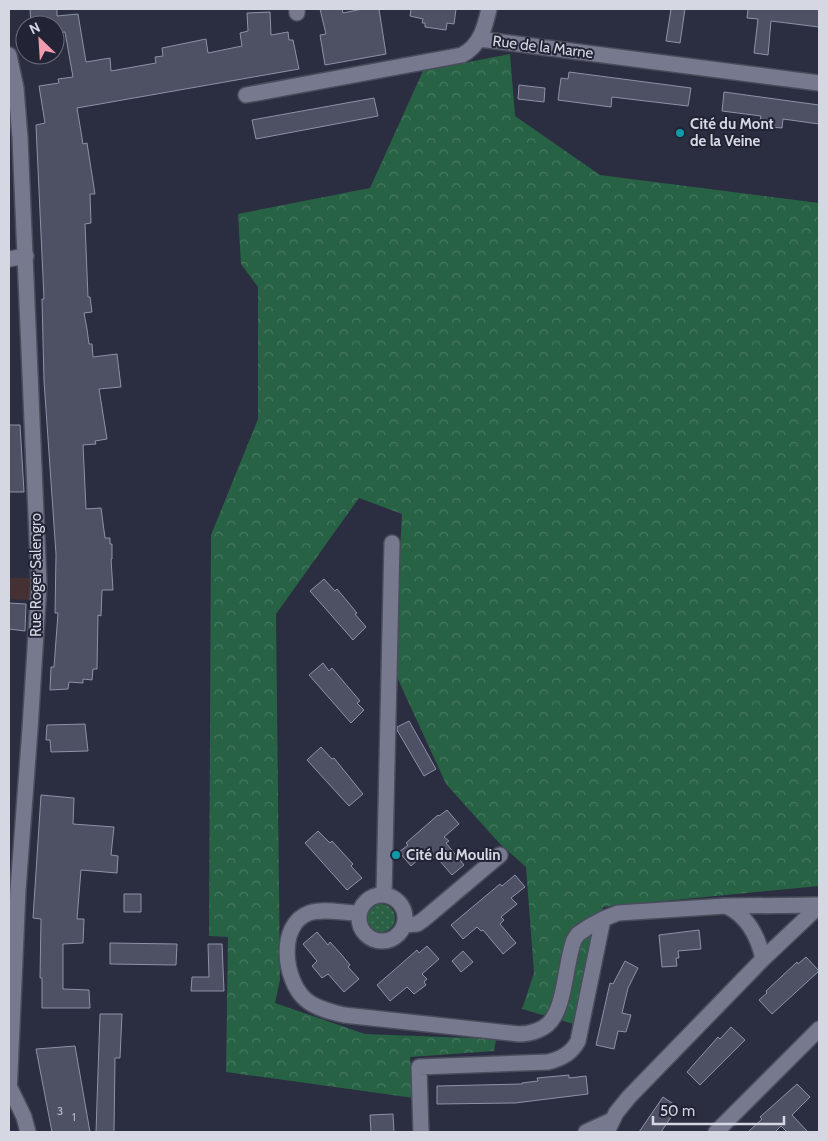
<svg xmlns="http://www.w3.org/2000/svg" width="828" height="1141" font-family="Cabin,sans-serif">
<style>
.industrial{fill:#453133}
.grass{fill:url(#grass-dots)}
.forest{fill:url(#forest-crowns)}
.building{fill:#4e5164;stroke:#8e92a8}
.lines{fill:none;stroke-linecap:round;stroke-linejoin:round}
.minor-casing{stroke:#4a4c5b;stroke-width:18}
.minor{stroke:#777a8f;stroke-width:15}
.culture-dot{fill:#0f9aa8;stroke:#222436;stroke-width:2}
.labels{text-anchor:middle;stroke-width:4;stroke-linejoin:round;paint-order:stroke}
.number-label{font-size:12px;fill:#b3b6c3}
.street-label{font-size:15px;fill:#d5d7e3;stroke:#222436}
.poi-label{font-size:15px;font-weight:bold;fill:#d5d7e3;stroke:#222436;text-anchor:start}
</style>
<defs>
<pattern id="grass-dots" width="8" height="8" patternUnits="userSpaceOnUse" patternTransform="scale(1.25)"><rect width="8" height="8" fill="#2a6044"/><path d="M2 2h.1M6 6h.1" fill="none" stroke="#48765f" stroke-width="1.8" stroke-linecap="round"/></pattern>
<pattern id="forest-crowns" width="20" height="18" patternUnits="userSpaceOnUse" patternTransform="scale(1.25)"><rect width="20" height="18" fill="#286245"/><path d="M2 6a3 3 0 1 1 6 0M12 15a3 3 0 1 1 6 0" fill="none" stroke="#467860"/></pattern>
</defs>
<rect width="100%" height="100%" fill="#2b2e40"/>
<path class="industrial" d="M 9,578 L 30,578 L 30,600 L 9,599 Z"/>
<path class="grass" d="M367 918a14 14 0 1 1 28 0a14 14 0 1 1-28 0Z"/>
<path class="forest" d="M 510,54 L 515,116 L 600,175 L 819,203 L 819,886 L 603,907 L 577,1025 L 522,1009 L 534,973 L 526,867 L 500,844 L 446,784 L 397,677 L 398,589 L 402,514 L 359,498 L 276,614 L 280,980 L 275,1003 L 365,1034 L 496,1039 L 494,1051 L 410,1057 L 414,1098 L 226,1072 L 228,937 L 209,936 L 211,535 L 258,419 L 258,287 L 241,264 L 238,214 L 370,188 L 423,71 Z"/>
<path class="building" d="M 30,9 L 57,9 L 57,16 L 78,14 L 86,62 L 110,58 L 111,71 L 156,63 L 155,57 L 163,56 L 162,48 L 206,39 L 208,53 L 242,46 L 240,33 L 248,31 L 247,13 L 270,12 L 271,35 L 288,32 L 289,40 L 293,40 L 299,69 L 77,108 L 83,144 L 87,143 L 95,194 L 90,194 L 91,223 L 85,224 L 88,297 L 90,297 L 92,312 L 84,313 L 87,329 L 89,344 L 92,344 L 93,357 L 117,354 L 121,387 L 99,389 L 107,439 L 95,441 L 96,444 L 83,445 L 86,509 L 101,508 L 105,538 L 110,538 L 110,544 L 112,544 L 112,559 L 111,559 L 113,590 L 102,590 L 101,616 L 98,615 L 97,669 L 93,669 L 92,680 L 83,679 L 83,683 L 69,682 L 68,689 L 50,690 L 51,667 L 54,667 L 58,613 L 55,613 L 56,554 L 44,381 L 42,299 L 44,299 L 36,125 L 45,123 L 39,86 L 59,83 L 58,79 L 73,77 L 65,32 L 55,33 L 55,25 L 31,25 Z
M 320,9 L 342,9 L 343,13 L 362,9 L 379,9 L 386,54 L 325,65 L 320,35 L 326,34 Z
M 411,9 L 456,9 L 454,24 L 447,23 L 446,30 L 425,27 L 425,23 L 422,23 L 423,19 L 410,16 Z
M 671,9 L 685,9 L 680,43 L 666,41 Z
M 748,9 L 819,9 L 819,27 L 771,21 L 768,55 L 754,53 L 758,19 L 747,18 Z
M 569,72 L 691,88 L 688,106 L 612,97 L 611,107 L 558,100 L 561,78 L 568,79 Z
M 519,85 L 545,88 L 544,102 L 518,99 Z
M 724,92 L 819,105 L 819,124 L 783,119 L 782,128 L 759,126 L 761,116 L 722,111 Z
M 374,98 L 378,116 L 256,139 L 252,120 Z
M 9,425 L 20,425 L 24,492 L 9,492 Z
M 324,579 L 335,591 L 337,589 L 357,613 L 355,614 L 366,627 L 353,640 L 310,591 Z
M 9,603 L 26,604 L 25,631 L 9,629 Z
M 323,663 L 329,671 L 332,668 L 360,701 L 357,703 L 364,710 L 351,723 L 309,675 Z
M 409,721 L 436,769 L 424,776 L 397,730 L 397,727 Z
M 85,724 L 88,751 L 51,752 L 50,740 L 46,740 L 47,725 Z
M 321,747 L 332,759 L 334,758 L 363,794 L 349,806 L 307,760 Z
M 41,795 L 74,798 L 73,824 L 114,827 L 111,855 L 118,856 L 117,873 L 81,870 L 77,919 L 84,919 L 83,943 L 63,944 L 63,989 L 89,990 L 90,1008 L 42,1008 L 42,978 L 40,978 L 41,919 L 33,918 Z
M 447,810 L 459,824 L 444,837 L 449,841 L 446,843 L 464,865 L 452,875 L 439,860 L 437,861 L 428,851 L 411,866 L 399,852 L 408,845 L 406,843 L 438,815 L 439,816 Z
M 318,831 L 330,843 L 332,841 L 353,864 L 351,866 L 362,878 L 347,890 L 305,843 Z
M 515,875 L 525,887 L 511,898 L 517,904 L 501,917 L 504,920 L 500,924 L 516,943 L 503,954 L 483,930 L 481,931 L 477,927 L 463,939 L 451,925 L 500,884 L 502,886 Z
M 124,894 L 141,894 L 141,912 L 124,912 Z
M 699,930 L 701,949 L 678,951 L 679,958 L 676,958 L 677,966 L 662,967 L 659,935 Z
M 317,932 L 328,945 L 330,942 L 341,954 L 350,965 L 348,967 L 359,979 L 344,992 L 328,974 L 322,978 L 312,966 L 317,961 L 303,944 Z
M 110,943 L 177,944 L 176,965 L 110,964 Z
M 208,944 L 222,944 L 224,991 L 191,991 L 192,977 L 209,977 Z
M 427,946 L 439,959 L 422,974 L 427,979 L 424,982 L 426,985 L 414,994 L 407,987 L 390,1001 L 377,985 L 417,950 L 419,953 Z
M 463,951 L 473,962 L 461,972 L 452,961 Z
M 806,957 L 819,971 L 772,1014 L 759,1000 L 767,993 L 766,991 L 797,962 L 798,964 Z
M 625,961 L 638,968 L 628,988 L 622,1013 L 631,1015 L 626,1032 L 618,1031 L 614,1049 L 596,1045 L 610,983 L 613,984 Z
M 100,1014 L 122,1014 L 120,1058 L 115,1058 L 114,1132 L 96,1132 Z
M 731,1027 L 745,1040 L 700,1085 L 687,1072 L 718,1037 L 720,1039 Z
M 75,1046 L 90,1132 L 52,1132 L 36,1049 Z
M 569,1075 L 569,1078 L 586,1076 L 588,1094 L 515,1103 L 437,1104 L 437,1086 L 522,1084 L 522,1083 L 538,1081 L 537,1078 Z
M 797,1084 L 810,1097 L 792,1115 L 808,1132 L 787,1132 L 781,1126 L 775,1132 L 748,1132 L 762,1119 L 760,1117 Z
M 663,1097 L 678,1107 L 661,1132 L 639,1132 Z
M 393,1114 L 394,1132 L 371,1132 L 370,1115 Z"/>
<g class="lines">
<g class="minor-casing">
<path id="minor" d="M 297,9 L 297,13
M 479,39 L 819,83
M 9,55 L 16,88 L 20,138 L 39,585 L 30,729 L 18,890 L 9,1094
M 246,95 L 462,55 C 480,46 485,27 489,9
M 9,259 L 26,256
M359 918a23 23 0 1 1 46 0a23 23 0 1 1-46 0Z
M 384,895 L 392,543
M 728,906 L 819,905
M 359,913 C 344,913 323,908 309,913 C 277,925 284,980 305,999 C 315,1008 331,1012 344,1015 L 519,1034 C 531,1034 547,1029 553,1018 C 565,1001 566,961 574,940 L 578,934 L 590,926 L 603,919 L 618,913 L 726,906 C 748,916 758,936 763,959 L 629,1097 L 616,1113 L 607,1132
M 404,925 L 417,924 L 423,920 L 500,855
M 763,959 L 819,906
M 10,1088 L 24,1117 L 28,1132
M 421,1132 L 419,1067 L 548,1062 C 561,1059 572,1053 578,1041 L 603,919
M 586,1132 L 612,1120
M 716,1132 L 819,1029"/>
</g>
<use href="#minor" class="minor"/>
</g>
<g class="culture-dot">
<circle cx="680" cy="133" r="5"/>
<circle cx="396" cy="855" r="5"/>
</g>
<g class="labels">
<g class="number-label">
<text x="60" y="1115">3</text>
<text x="74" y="1121">1</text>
</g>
<g class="street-label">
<text transform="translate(543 47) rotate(7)" y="5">Rue de la Marne</text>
<text transform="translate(36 575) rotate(-90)" y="5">Rue Roger Salengro</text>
</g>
<g class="poi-label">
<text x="690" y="129">Cité du Mont<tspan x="690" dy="17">de la Veine</tspan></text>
<text x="406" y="860">Cité du Moulin</text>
</g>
</g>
<rect width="828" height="1141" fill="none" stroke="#d5d7e3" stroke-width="20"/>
<g transform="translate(40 40) rotate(335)"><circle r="24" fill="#222436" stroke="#6a6c7b"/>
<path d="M0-4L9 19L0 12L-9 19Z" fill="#f29aae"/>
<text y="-8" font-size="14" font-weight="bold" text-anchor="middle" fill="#d5d7e3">N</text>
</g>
<path d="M653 1116v8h131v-8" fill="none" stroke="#d5d7e3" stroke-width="2.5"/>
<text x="660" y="1116" font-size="15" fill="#d5d7e3" stroke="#222436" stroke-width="4" paint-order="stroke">50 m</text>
</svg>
